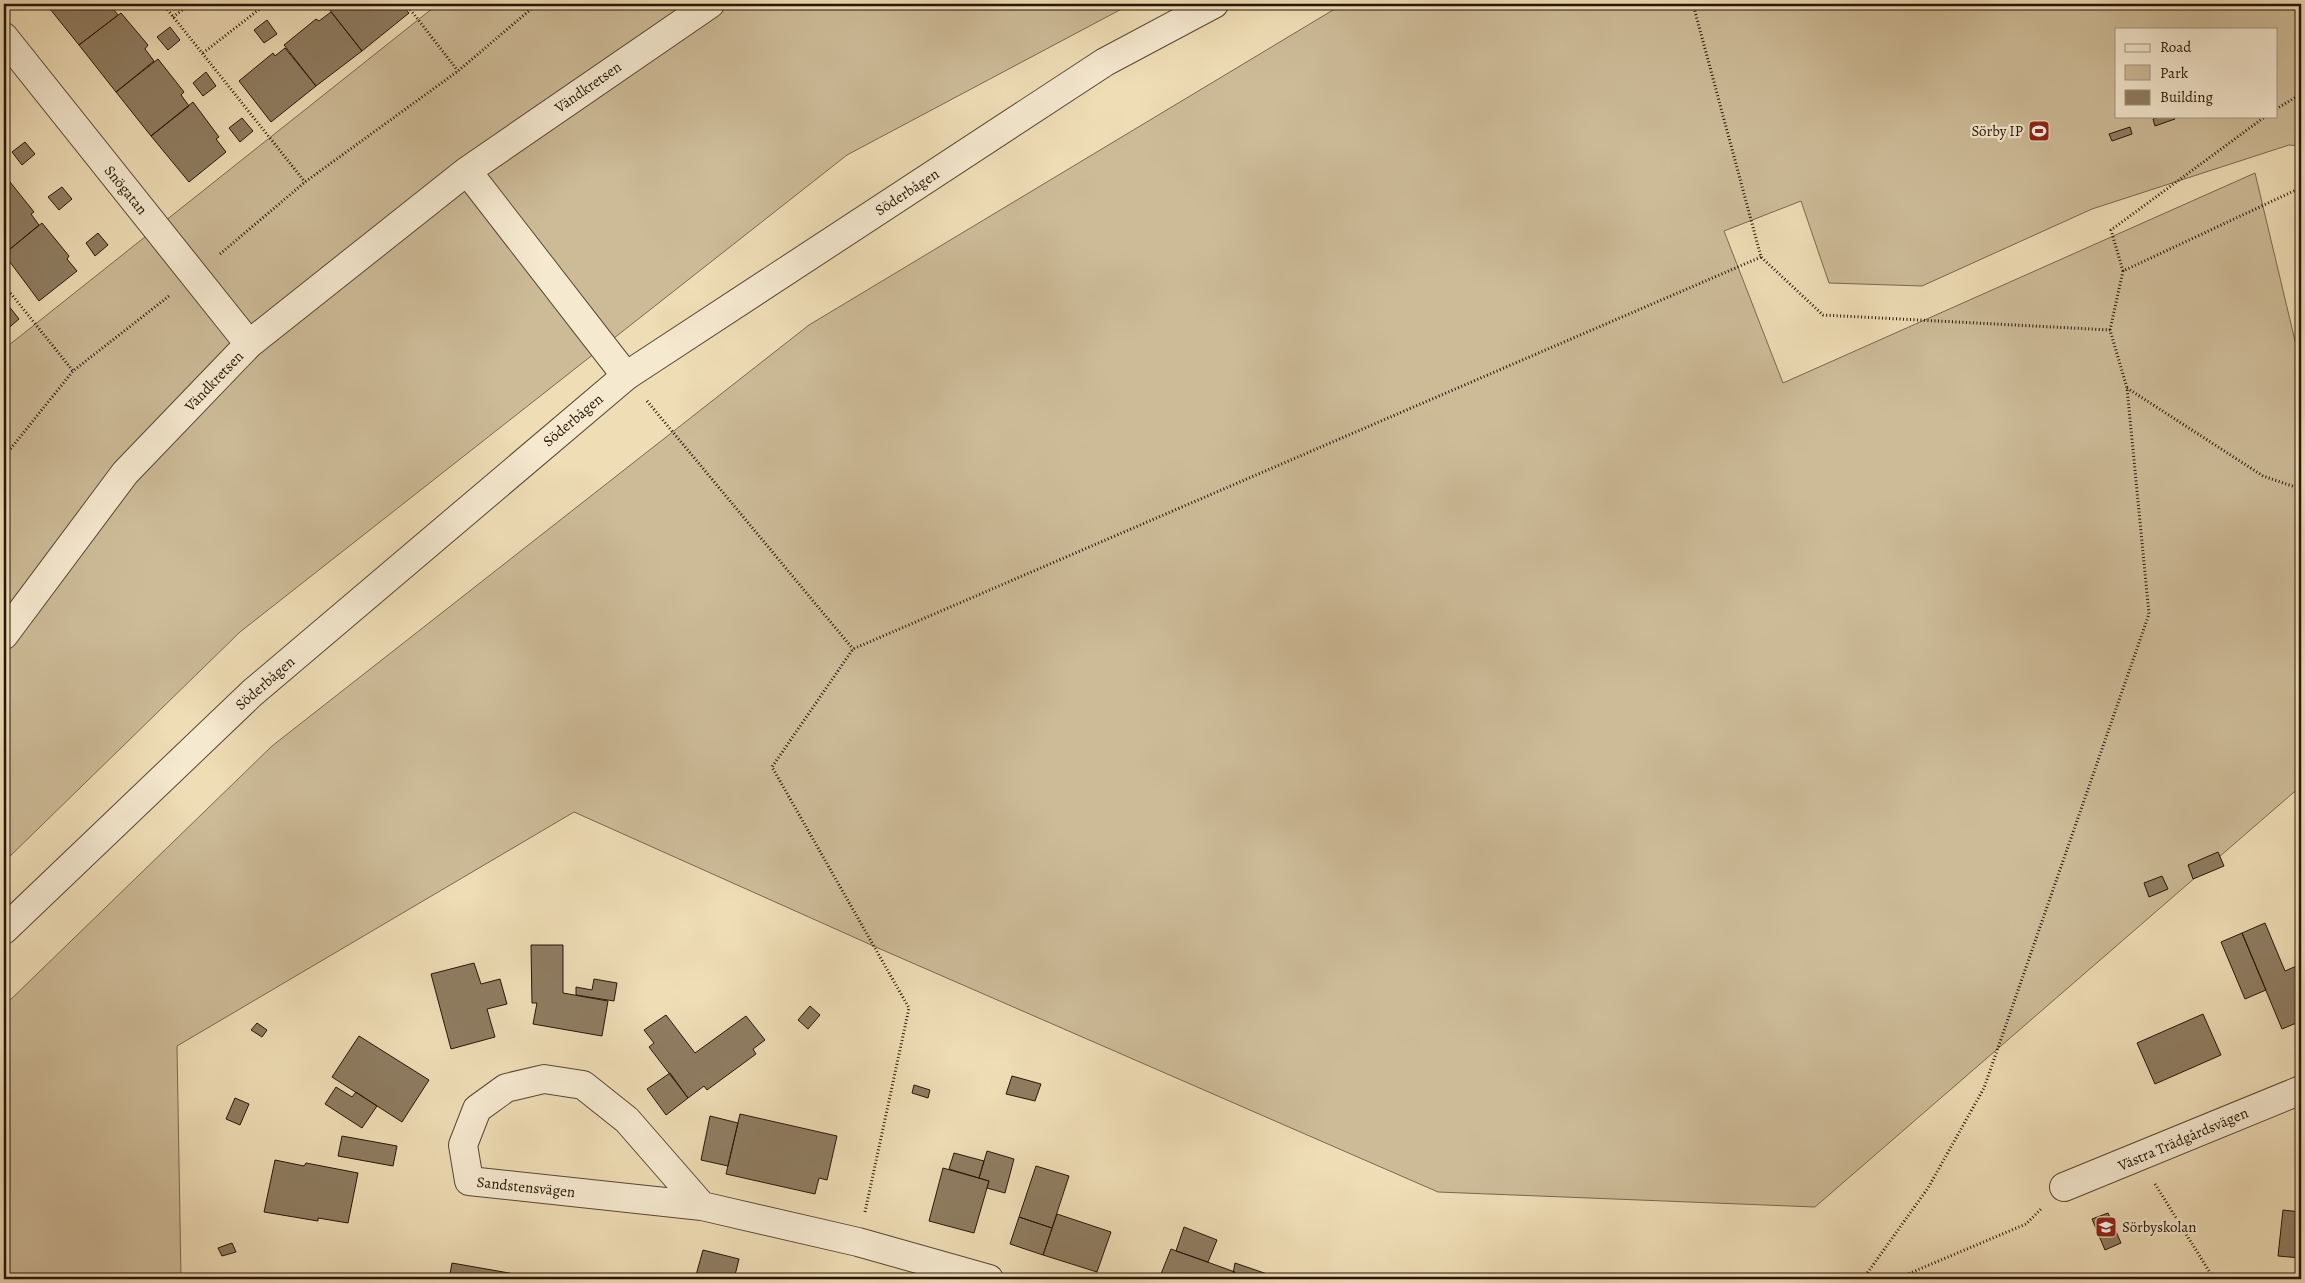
<svg xmlns="http://www.w3.org/2000/svg" width="2305" height="1283" font-family="Alegreya,serif">
<style>
.green{fill:#cdbb98;stroke:#7a6850;fill-rule:evenodd}
.building{fill:#8f7d62;stroke:#271507}
.lines{fill:none;stroke-linecap:round;stroke-linejoin:round}
.minor-casing{stroke:#594733;stroke-width:30}
.tertiary-casing{stroke:#594733;stroke-width:30}
.path{stroke:#271507;stroke-width:3;stroke-dasharray:1 2.5;stroke-linecap:butt}
.minor{stroke:#f5e9d0;stroke-width:28}
.tertiary{stroke:#f5e9d0;stroke-width:28}
.labels{text-anchor:middle;stroke-width:4.5;stroke-linejoin:round;paint-order:stroke}
.street-label{font-size:15px;fill:#271507;stroke:#f5e9d0}
.poi-label{font-size:15px;fill:#271507;stroke:#f5e9d0;text-anchor:end}
</style>
<rect width="100%" height="100%" fill="#efddb6"/>
<filter id="stains"><feTurbulence type="fractalNoise" baseFrequency=".004" numOctaves="4"/><feColorMatrix values="0 0 0 0 .2 0 0 0 0 .09 0 0 0 0 .02 0 0 0 .5 -.17"/></filter>
<radialGradient id="worn" r=".72"><stop offset=".6" stop-color="#630" stop-opacity="0"/><stop offset="1" stop-color="#630" stop-opacity=".3"/></radialGradient>
<path class="green" d="M 438,4 L 1131,4 L 847,155 L 240,632 L 4,862 L 4,349 Z
M 1343,4 L 2301,4 L 2301,146 L 2289,145 L 2092,209 L 1922,286 L 1829,283 L 1801,201 L 1724,231 L 1783,383 L 2255,173 L 2301,366 L 2301,786 L 1815,1207 L 1438,1192 L 878,948 L 574,812 L 177,1046 L 181,1279 L 4,1279 L 4,1006 L 272,746 L 809,325 ZM 2116,29 L 2276,29 L 2276,116 L 2116,116 Z"/>
<path class="building" d="M 46,4 L 109,4 L 118,15 L 79,45 Z
M 336,4 L 401,4 L 409,13 L 362,51 L 329,9 Z
M 331,12 L 362,51 L 316,86 L 284,45 L 316,19 L 319,21 Z
M 121,13 L 148,45 L 145,49 L 154,61 L 116,92 L 79,45 Z
M 267,20 L 277,34 L 264,43 L 254,30 Z
M 170,27 L 180,40 L 168,50 L 157,37 Z
M 285,48 L 316,86 L 271,122 L 239,81 L 273,53 L 275,56 Z
M 158,59 L 184,92 L 181,95 L 189,106 L 151,136 L 116,92 Z
M 206,72 L 216,86 L 203,96 L 193,83 Z
M 193,102 L 219,137 L 216,139 L 226,152 L 189,182 L 151,136 Z
M 2162,116 L 2174,116 L 2175,119 L 2155,126 L 2153,119 Z
M 242,118 L 253,131 L 240,142 L 229,128 Z
M 2130,127 L 2132,134 L 2112,141 L 2109,134 Z
M 25,142 L 35,154 L 22,165 L 12,152 Z
M 6,177 L 34,212 L 31,214 L 39,225 L 4,254 L 4,179 Z
M 62,187 L 72,199 L 59,210 L 48,197 Z
M 42,223 L 69,256 L 67,259 L 77,271 L 39,301 L 4,254 Z
M 98,233 L 108,245 L 95,256 L 86,243 Z
M 4,300 L 19,319 L 4,332 Z
M 2218,852 L 2224,866 L 2193,879 L 2188,865 Z
M 2162,876 L 2168,889 L 2149,897 L 2144,883 Z
M 2265,923 L 2285,971 L 2301,964 L 2301,1021 L 2282,1029 L 2242,933 Z
M 2242,933 L 2266,990 L 2245,999 L 2221,942 Z
M 531,945 L 563,945 L 563,993 L 608,1001 L 602,1036 L 533,1024 L 537,1003 L 532,1003 Z
M 474,963 L 481,984 L 500,979 L 507,1004 L 487,1009 L 495,1037 L 451,1049 L 431,974 Z
M 594,979 L 617,983 L 614,1001 L 576,995 L 576,987 L 592,990 Z
M 810,1006 L 820,1015 L 808,1029 L 798,1020 Z
M 2203,1014 L 2221,1055 L 2155,1084 L 2137,1043 Z
M 666,1015 L 695,1053 L 746,1016 L 765,1040 L 753,1049 L 756,1054 L 707,1090 L 704,1086 L 688,1098 L 649,1047 L 654,1043 L 644,1030 Z
M 257,1023 L 267,1030 L 262,1037 L 251,1030 Z
M 359,1036 L 429,1080 L 402,1122 L 332,1077 Z
M 670,1073 L 688,1098 L 666,1115 L 647,1089 Z
M 1012,1076 L 1041,1084 L 1035,1101 L 1006,1094 Z
M 914,1085 L 930,1090 L 928,1098 L 912,1093 Z
M 336,1087 L 352,1097 L 356,1092 L 377,1106 L 362,1128 L 325,1104 Z
M 235,1098 L 249,1104 L 240,1125 L 226,1119 Z
M 740,1114 L 837,1136 L 827,1180 L 819,1178 L 815,1194 L 726,1174 Z
M 710,1116 L 738,1123 L 728,1166 L 701,1160 Z
M 342,1136 L 397,1146 L 393,1166 L 338,1156 Z
M 987,1151 L 1014,1159 L 1005,1193 L 987,1188 L 989,1181 L 979,1178 Z
M 954,1153 L 984,1161 L 979,1178 L 949,1169 Z
M 275,1160 L 304,1166 L 306,1163 L 358,1173 L 348,1223 L 318,1218 L 318,1221 L 264,1212 Z
M 1036,1166 L 1069,1176 L 1052,1228 L 1019,1217 Z
M 943,1168 L 989,1181 L 974,1233 L 929,1221 Z
M 2283,1210 L 2301,1212 L 2301,1258 L 2278,1256 Z
M 2108,1213 L 2121,1243 L 2105,1250 L 2092,1219 Z
M 1057,1214 L 1111,1232 L 1097,1272 L 1043,1255 Z
M 1019,1217 L 1052,1228 L 1043,1255 L 1010,1244 Z
M 1184,1227 L 1217,1240 L 1208,1262 L 1176,1251 Z
M 232,1243 L 236,1252 L 222,1256 L 218,1248 Z
M 1171,1249 L 1235,1272 L 1232,1279 L 1159,1279 Z
M 703,1250 L 739,1259 L 734,1279 L 695,1279 Z
M 2298,1258 L 2301,1258 L 2301,1279 L 2296,1279 Z
M 452,1263 L 532,1277 L 532,1279 L 449,1279 Z
M 1235,1263 L 1273,1276 L 1271,1279 L 1232,1279 Z
M 580,1274 L 610,1279 L 579,1279 Z
M 305,1276 L 341,1279 L 304,1279 Z"/>
<g class="lines">
<g class="minor-casing">
<path id="minor" d="M 4,37 L 249,344
M 467,171 L 626,376
M 4,635 L 125,473 L 249,344 L 467,171 L 710,4
M 2064,1187 L 2301,1090
M 702,1206 L 627,1120 L 583,1085 L 544,1079 L 506,1088 L 477,1109 L 463,1145 L 469,1181 L 702,1206 L 858,1242 L 989,1279"/>
</g>
<g class="tertiary-casing">
<path id="tertiary" d="M 4,930 L 252,693 L 626,376 L 1105,62 L 1214,4"/>
</g>
<path class="path" d="M 163,4 L 305,182
M 406,4 L 458,71
M 1693,4 L 1761,257 L 1823,315 L 2110,330 L 2127,388 L 2149,614 L 1984,1088 L 1928,1188 L 1863,1279
M 173,17 L 190,4
M 203,53 L 266,4
M 2276,109 L 2301,94
M 220,254 L 305,182 L 458,71 L 537,4
M 2123,271 L 2111,230 L 2266,116
M 4,285 L 73,371
M 2110,330 L 2123,271 L 2296,190 L 2301,190
M 2127,388 L 2263,476 L 2301,489
M 647,401 L 853,649
M 4,457 L 73,371 L 169,296
M 2155,1184 L 2214,1279
M 865,1212 L 909,1008 L 772,767 L 853,649 L 1761,257
M 1896,1279 L 2026,1224 L 2042,1208"/>
<use href="#minor" class="minor"/>
<use href="#tertiary" class="tertiary"/>
</g>
<defs>
<g id="stadium-square" transform="scale(1.125)"><rect x="-9" y="-9" width="18" height="18" rx="4" fill="#8f2418" stroke="#f5e9d0"/><path d="M0-5a6.5 5 0 1 0 0 10a6.5 5 0 1 0 0-10ZM-3.5-1.8h7v3.6h-7Z" fill="#fff"/></g>
<g id="school-square" transform="scale(1.125)"><rect x="-9" y="-9" width="18" height="18" rx="4" fill="#8f2418" stroke="#f5e9d0"/><path d="M0-5L7-2L0 1L-7-2ZM-4 1L0 2.5L4 1V4Q0 6-4 4Z" fill="#fff"/></g>
</defs>
<g fill-rule="evenodd">
<use href="#stadium-square" x="2039" y="131"/>
<use href="#school-square" x="2106" y="1227"/>
</g>
<g class="labels">
<g class="street-label">
<text transform="translate(588 87) rotate(-35)" y="5">Vändkretsen</text>
<text transform="translate(126 190) rotate(51)" y="5">Snögatan</text>
<text transform="translate(907 192) rotate(-33)" y="5">Söderbågen</text>
<text transform="translate(214 381) rotate(-46)" y="5">Vändkretsen</text>
<text transform="translate(573 420) rotate(-40)" y="5">Söderbågen</text>
<text transform="translate(265 683) rotate(-41)" y="5">Söderbågen</text>
<text transform="translate(2183 1139) rotate(-23)" y="5">Västra Trädgårdsvägen</text>
<text transform="translate(526 1187) rotate(6)" y="5">Sandstensvägen</text>
</g>
<g class="poi-label">
<text x="2023" y="136">Sörby IP</text>
<text x="2122" y="1232" text-anchor="start">Sörbyskolan</text>
</g>
</g>
<rect width="2305" height="1283" fill="none" stroke="#efddb6" stroke-width="20"/>
<rect x="5" y="5" width="2295" height="1273" fill="none" stroke="#271507" stroke-width="2.5"/>
<rect x="10" y="10" width="2285" height="1263" fill="none" stroke="#271507"/>
<rect x="2115" y="28" width="162" height="90" fill="#f5e9d0" stroke="#a39480"/>
<rect x="2125" y="44" width="25" height="8" fill="#f5e9d0" stroke="#a39480"/>
<text x="2160" y="52" font-size="15" fill="#271507">Road</text>
<rect x="2125" y="65" width="25" height="15" fill="#cdbb98" stroke="#a39480"/>
<text x="2160" y="78" font-size="15" fill="#271507">Park</text>
<rect x="2125" y="90" width="25" height="15" fill="#8f7d62" stroke="#a39480"/>
<text x="2160" y="102" font-size="15" fill="#271507">Building</text>
<rect width="100%" height="100%" filter="url(#stains)"/>
<rect width="100%" height="100%" fill="url(#worn)"/>
</svg>
